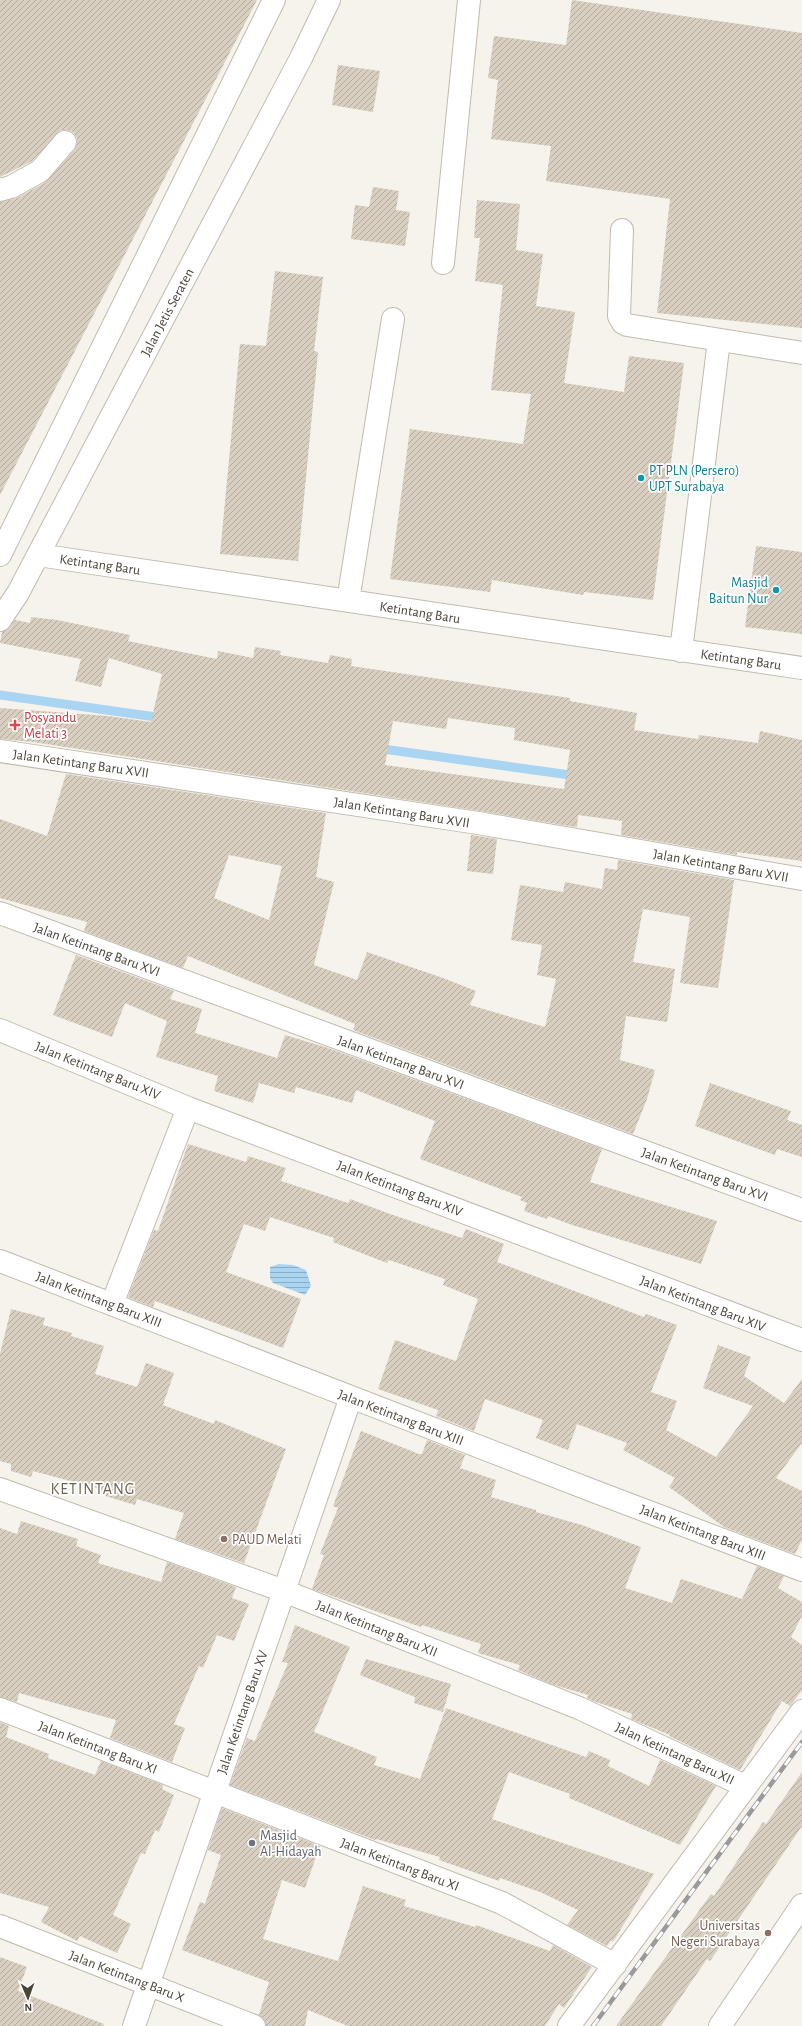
<svg xmlns="http://www.w3.org/2000/svg" width="802" height="2026" font-family="'Alegreya Sans',sans-serif">
<style>
.water{fill:url(#water-rules)}
.lines{fill:none;stroke-linecap:round;stroke-linejoin:round}
.stream{stroke:#a9d4f2;stroke-width:9}
.building{fill:url(#building-hatch);fill-rule:evenodd}
.minor-casing{stroke:#c2bbae;stroke-width:24}
.minor{stroke:#fff;stroke-width:22}
.rail-casing{stroke:#9a9a9a;stroke-width:4.5}
.rail{stroke:#fff;stroke-width:3;stroke-dasharray:9;stroke-linecap:butt}
.culture-dot{fill:#0f9aa8;stroke:#fff;stroke-width:1.5}
.health-dot{fill:#e0444e;stroke:#fff;stroke-width:1.5}
.education-dot{fill:#8d6e63;stroke:#fff;stroke-width:1.5}
.worship-dot{fill:#6b7280;stroke:#fff;stroke-width:1.5}
.labels{text-anchor:middle;stroke-width:3.5;stroke-linejoin:round;paint-order:stroke}
.street-label{font-size:14px;fill:#4b4439;stroke:#fff}
.culture-label{font-size:14px;fill:#0d838f;stroke:#fff;text-anchor:start}
.health-label{font-size:14px;fill:#be3a42;stroke:#fff;text-anchor:start}
.education-label{font-size:14px;fill:#785e54;stroke:#fff;text-anchor:start}
.worship-label{font-size:14px;fill:#5b616d;stroke:#fff;text-anchor:start}
.quarter-label{font-size:16px;letter-spacing:1px;fill:#6e6250;stroke:#fff}
</style>
<defs>
<pattern id="water-rules" width="6" height="5" patternUnits="userSpaceOnUse"><rect width="6" height="5" fill="#a9d4f2"/><path d="M0 2.5h6" fill="none" stroke="#8caec5"/></pattern>
<pattern id="building-hatch" width="6" height="6" patternUnits="userSpaceOnUse"><rect width="6" height="6" fill="#d8cfc1"/><path d="M-1 1l2-2M0 6l6-6M5 7l2-2" fill="none" stroke="#b1aa9e"/></pattern>
</defs>
<rect width="100%" height="100%" fill="#f6f3ec"/>
<path class="water" d="M 279,1264 L 293,1265 L 306,1270 L 311,1286 L 305,1295 L 273,1283 L 270,1278 L 270,1267 Z"/>
<g class="lines">
<path class="stream" d="M 0,695 L 163,718
M 376,748 L 577,776"/>
</g>
<path class="building" d="M 0,0 L 257,0 L 0,495 L 0,202 L 17,198 L 46,182 L 74,150 L 77,144 L 77,138 L 73,132 L 67,130 L 61,130 L 32,161 L 0,177 Z
M 572,0 L 802,33 L 802,328 L 657,313 L 670,199 L 546,181 L 551,146 L 491,139 L 498,80 L 488,78 L 494,36 L 566,45 Z
M 338,65 L 380,71 L 373,112 L 332,105 Z
M 373,187 L 399,191 L 396,210 L 410,212 L 405,246 L 351,239 L 355,205 L 369,207 Z
M 477,200 L 520,204 L 516,250 L 543,254 L 536,306 L 575,312 L 564,383 L 624,392 L 629,356 L 684,363 L 653,600 L 584,592 L 583,595 L 492,580 L 490,592 L 390,579 L 410,429 L 523,444 L 531,394 L 491,390 L 503,285 L 475,281 L 480,238 L 474,238 Z
M 275,271 L 323,277 L 314,351 L 318,352 L 298,561 L 220,554 L 240,344 L 266,346 Z
M 756,546 L 802,552 L 802,634 L 745,627 Z
M 31,617 L 57,620 L 130,635 L 128,641 L 217,659 L 218,651 L 253,658 L 255,647 L 281,651 L 280,655 L 328,663 L 330,655 L 352,659 L 351,666 L 570,698 L 570,701 L 637,713 L 634,730 L 698,739 L 699,735 L 758,743 L 760,731 L 802,740 L 802,861 L 737,852 L 737,855 L 621,835 L 622,821 L 578,815 L 577,827 L 563,825 L 480,811 L 33,742 L 0,739 L 0,708 L 108,716 L 151,722 L 162,674 L 109,658 L 101,687 L 75,681 L 81,659 L 0,643 L 2,632 L 10,627 L 15,620 L 30,623 ZM 448,718 L 515,728 L 514,740 L 570,750 L 564,789 L 385,765 L 393,721 L 446,729 Z
M 66,774 L 326,813 L 316,877 L 334,882 L 314,965 L 357,980 L 367,952 L 443,978 L 476,991 L 470,1005 L 545,1027 L 556,979 L 537,975 L 542,945 L 511,940 L 520,885 L 563,892 L 565,882 L 602,889 L 605,868 L 617,870 L 618,860 L 734,880 L 718,988 L 680,983 L 690,917 L 643,909 L 633,962 L 675,969 L 667,1022 L 626,1016 L 620,1060 L 655,1070 L 647,1099 L 633,1134 L 353,1030 L 355,1024 L 188,956 L 183,968 L 84,931 L 87,922 L 0,898 L 0,819 L 47,836 ZM 229,855 L 282,866 L 269,920 L 214,898 Z
M 471,835 L 497,839 L 493,874 L 467,871 Z
M 76,955 L 174,991 L 170,999 L 202,1009 L 195,1033 L 277,1058 L 285,1035 L 328,1048 L 602,1149 L 590,1182 L 717,1221 L 701,1264 L 572,1225 L 548,1216 L 547,1219 L 524,1211 L 527,1203 L 520,1200 L 522,1197 L 420,1159 L 435,1121 L 356,1090 L 352,1103 L 296,1087 L 294,1093 L 259,1083 L 253,1103 L 214,1091 L 218,1076 L 156,1057 L 167,1021 L 125,1003 L 112,1037 L 53,1015 Z
M 710,1083 L 791,1111 L 787,1120 L 802,1125 L 802,1157 L 777,1149 L 775,1155 L 695,1126 Z
M 188,1144 L 246,1162 L 248,1156 L 286,1168 L 281,1181 L 348,1203 L 350,1199 L 390,1214 L 462,1238 L 466,1229 L 504,1244 L 497,1262 L 644,1317 L 646,1314 L 677,1325 L 651,1392 L 677,1401 L 666,1430 L 716,1457 L 753,1406 L 703,1388 L 718,1345 L 751,1357 L 744,1376 L 784,1403 L 802,1379 L 802,1443 L 776,1478 L 802,1491 L 802,1540 L 795,1554 L 724,1527 L 669,1487 L 675,1478 L 623,1450 L 627,1443 L 577,1424 L 568,1450 L 536,1438 L 543,1420 L 485,1399 L 474,1431 L 436,1416 L 438,1410 L 378,1389 L 395,1340 L 456,1361 L 478,1299 L 443,1285 L 445,1279 L 389,1260 L 387,1263 L 333,1242 L 334,1238 L 270,1217 L 265,1231 L 244,1224 L 226,1272 L 301,1299 L 283,1348 L 155,1301 L 153,1307 L 128,1297 L 154,1230 L 158,1231 Z
M 11,1309 L 45,1318 L 43,1325 L 72,1333 L 71,1336 L 104,1346 L 95,1374 L 137,1387 L 146,1363 L 174,1373 L 163,1405 L 214,1424 L 215,1420 L 286,1449 L 244,1563 L 175,1539 L 184,1513 L 137,1499 L 135,1505 L 99,1494 L 100,1489 L 33,1471 L 31,1477 L 11,1471 L 11,1464 L 0,1461 L 0,1354 Z
M 361,1431 L 419,1454 L 422,1454 L 427,1440 L 465,1455 L 460,1468 L 496,1480 L 491,1497 L 536,1510 L 536,1512 L 582,1525 L 641,1547 L 625,1588 L 672,1603 L 681,1579 L 742,1599 L 757,1566 L 784,1576 L 778,1588 L 802,1602 L 802,1616 L 791,1637 L 802,1645 L 802,1690 L 790,1706 L 782,1701 L 740,1770 L 669,1736 L 670,1735 L 631,1719 L 632,1714 L 593,1701 L 587,1698 L 588,1695 L 551,1684 L 518,1670 L 520,1665 L 478,1653 L 481,1644 L 422,1625 L 421,1627 L 312,1589 L 324,1555 L 320,1554 L 338,1508 L 333,1506 Z
M 21,1521 L 78,1539 L 76,1546 L 101,1555 L 98,1563 L 161,1582 L 167,1562 L 236,1587 L 232,1598 L 249,1604 L 234,1641 L 217,1635 L 203,1668 L 199,1666 L 174,1724 L 185,1728 L 172,1762 L 110,1738 L 116,1720 L 19,1693 L 17,1702 L 0,1697 L 0,1528 L 17,1534 Z
M 295,1625 L 350,1647 L 314,1732 L 377,1757 L 374,1765 L 420,1779 L 446,1708 L 586,1757 L 589,1751 L 610,1760 L 608,1766 L 649,1786 L 660,1760 L 716,1786 L 680,1845 L 569,1798 L 570,1794 L 509,1772 L 492,1819 L 654,1874 L 613,1942 L 611,1940 L 607,1946 L 567,1925 L 578,1910 L 540,1892 L 500,1878 L 499,1881 L 439,1860 L 440,1857 L 376,1839 L 375,1840 L 230,1785 L 247,1738 L 255,1741 L 288,1663 L 282,1662 Z
M 366,1659 L 451,1684 L 443,1712 L 414,1703 L 415,1697 L 360,1675 Z
M 0,1722 L 9,1726 L 6,1737 L 49,1754 L 48,1758 L 95,1775 L 101,1761 L 163,1785 L 162,1789 L 174,1795 L 159,1832 L 155,1830 L 145,1854 L 141,1853 L 113,1915 L 131,1924 L 117,1953 L 80,1936 L 77,1941 L 41,1922 L 49,1907 L 0,1893 Z
M 802,1772 L 802,1826 L 710,1961 L 707,1959 L 661,2026 L 616,2026 L 711,1894 L 714,1896 L 763,1822 L 766,1824 Z
M 222,1808 L 320,1846 L 305,1888 L 282,1880 L 263,1939 L 338,1961 L 363,1886 L 406,1900 L 404,1906 L 475,1927 L 476,1925 L 550,1951 L 553,1945 L 592,1967 L 564,2008 L 559,2004 L 545,2026 L 348,2026 L 308,2010 L 305,2026 L 266,2026 L 264,2019 L 259,2015 L 269,1982 L 182,1950 L 200,1902 L 205,1904 L 221,1855 L 208,1850 Z
M 0,1957 L 27,1967 L 18,1991 L 104,2024 L 103,2026 L 0,2026 Z"/>
<g class="lines">
<g class="minor-casing">
<path id="minor" d="M 0,190 L 11,187 L 40,171 L 65,142
M 622,230 L 619,316 L 623,323 L 627,325 L 802,353
M 443,263 L 469,0
M 0,555 L 274,0
M 38,555 L 802,668
M 348,601 L 393,319
M 0,620 L 18,593 L 38,555 L 301,58 L 329,0
M 681,651 L 719,340
M 0,751 L 478,823 L 802,879
M 0,913 L 802,1210
M 0,1030 L 188,1108 L 802,1340
M 0,1261 L 596,1492 L 802,1570
M 112,1304 L 188,1108
M 0,1489 L 284,1591 L 579,1708 L 745,1786
M 0,1709 L 502,1903 L 615,1965
M 0,1926 L 254,2026
M 134,2026 L 351,1397
M 569,2026 L 802,1711
M 720,2026 L 802,1905"/>
</g>
<use href="#minor" class="minor"/>
<g class="rail-casing">
<path id="rail" d="M 593,2026 L 802,1742"/>
</g>
<use href="#rail" class="rail"/>
</g>
<g class="culture-dot">
<circle cx="641" cy="478" r="4"/>
<circle cx="776" cy="590" r="4"/>
</g>
<path class="health-dot" d="M13 719h4v4h4v4h-4v4h-4v-4h-4v-4h4z"/>
<g class="education-dot">
<circle cx="224" cy="1539" r="4"/>
<circle cx="768" cy="1933" r="4"/>
</g>
<circle class="worship-dot" cx="252" cy="1843" r="4"/>
<g class="labels">
<g class="street-label">
<text transform="translate(167 312) rotate(-62)" y="5">Jalan Jetis Seraten</text>
<text transform="translate(100 564) rotate(8)" y="5">Ketintang Baru</text>
<text transform="translate(420 612) rotate(9)" y="5">Ketintang Baru</text>
<text transform="translate(741 659) rotate(8)" y="5">Ketintang Baru</text>
<text transform="translate(81 763) rotate(8)" y="5">Jalan Ketintang Baru XVII</text>
<text transform="translate(402 812) rotate(9)" y="5">Jalan Ketintang Baru XVII</text>
<text transform="translate(721 865) rotate(10)" y="5">Jalan Ketintang Baru XVII</text>
<text transform="translate(97 949) rotate(20)" y="5">Jalan Ketintang Baru XVI</text>
<text transform="translate(401 1062) rotate(20)" y="5">Jalan Ketintang Baru XVI</text>
<text transform="translate(98 1070) rotate(22)" y="5">Jalan Ketintang Baru XIV</text>
<text transform="translate(705 1174) rotate(20)" y="5">Jalan Ketintang Baru XVI</text>
<text transform="translate(400 1188) rotate(21)" y="5">Jalan Ketintang Baru XIV</text>
<text transform="translate(99 1299) rotate(21)" y="5">Jalan Ketintang Baru XIII</text>
<text transform="translate(703 1303) rotate(21)" y="5">Jalan Ketintang Baru XIV</text>
<text transform="translate(401 1417) rotate(21)" y="5">Jalan Ketintang Baru XIII</text>
<text transform="translate(703 1532) rotate(21)" y="5">Jalan Ketintang Baru XIII</text>
<text transform="translate(377 1628) rotate(22)" y="5">Jalan Ketintang Baru XII</text>
<text transform="translate(242 1712) rotate(-71)" y="5">Jalan Ketintang Baru XV</text>
<text transform="translate(98 1747) rotate(21)" y="5">Jalan Ketintang Baru XI</text>
<text transform="translate(675 1753) rotate(25)" y="5">Jalan Ketintang Baru XII</text>
<text transform="translate(400 1864) rotate(21)" y="5">Jalan Ketintang Baru XI</text>
<text transform="translate(127 1976) rotate(21)" y="5">Jalan Ketintang Baru X</text>
</g>
<g class="culture-label">
<text x="649" y="475">PT PLN (Persero)<tspan x="649" dy="16">UPT Surabaya</tspan></text>
<text x="768" y="587" text-anchor="end">Masjid<tspan x="768" dy="16">Baitun Nur</tspan></text>
</g>
<g class="health-label">
<text x="24" y="722">Posyandu<tspan x="24" dy="16">Melati 3</tspan></text>
</g>
<g class="education-label">
<text x="232" y="1544">PAUD Melati</text>
<text x="760" y="1930" text-anchor="end">Universitas<tspan x="760" dy="16">Negeri Surabaya</tspan></text>
</g>
<g class="worship-label">
<text x="260" y="1840">Masjid<tspan x="260" dy="16">Al-Hidayah</tspan></text>
</g>
<g class="quarter-label">
<text x="93" y="1494">KETINTANG</text>
</g>
</g>
<g transform="translate(28 1998) rotate(178)" stroke="#ffffff" stroke-width="3" paint-order="stroke">
<path d="M0-3L7 15L0 10L-7 15Z" fill="#4b4439"/>
<text y="-6" font-size="11" font-weight="bold" text-anchor="middle" fill="#4b4439">N</text>
</g>
</svg>
